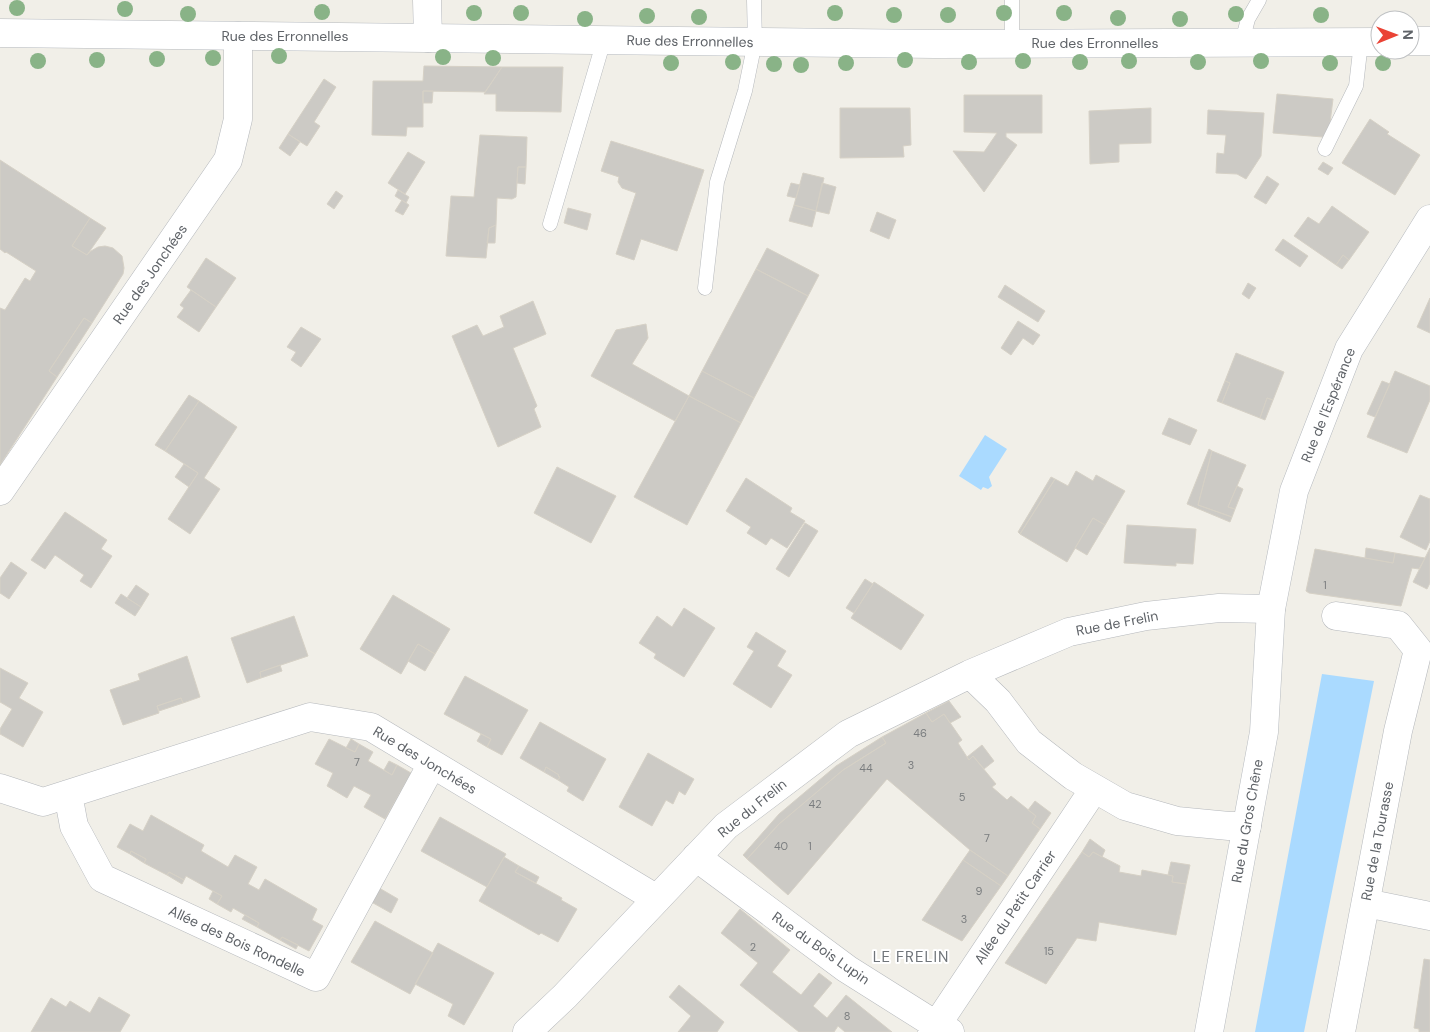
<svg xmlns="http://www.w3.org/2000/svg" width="1430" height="1032" font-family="'DM Sans',sans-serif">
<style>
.water{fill:#aadaff}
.building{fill:#cccac5;stroke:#d6d1c6}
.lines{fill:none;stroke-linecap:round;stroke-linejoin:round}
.lane-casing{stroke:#b5b8bc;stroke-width:15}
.street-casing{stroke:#b5b8bc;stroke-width:29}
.secondary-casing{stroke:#b6babf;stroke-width:29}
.lane{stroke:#fff;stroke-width:14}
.street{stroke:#fff;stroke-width:28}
.secondary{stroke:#fff;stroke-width:28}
.tree{fill:#89b387}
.labels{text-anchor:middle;stroke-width:4;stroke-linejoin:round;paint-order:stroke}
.number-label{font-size:11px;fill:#7a7d7f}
.street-label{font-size:14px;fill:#5f6368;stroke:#fff}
.neighbourhood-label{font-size:15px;letter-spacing:1px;fill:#70757a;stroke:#fff}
</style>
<rect width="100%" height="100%" fill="#f1efe8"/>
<path class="water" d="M 985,435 L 1007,449 L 989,477 L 992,486 L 988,489 L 983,487 L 981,490 L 959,476 Z
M 1322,674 L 1374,681 L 1304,1032 L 1255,1032 Z"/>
<path class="building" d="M 424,66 L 502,67 L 485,92 L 423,91 L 423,127 L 407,127 L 406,136 L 372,135 L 373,81 L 423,81 Z
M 502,67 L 563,67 L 561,112 L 496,111 L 496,94 L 484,94 Z
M 324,79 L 336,87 L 314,122 L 320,126 L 307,146 L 288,134 Z
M 423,91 L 433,91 L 432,103 L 423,103 Z
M 1277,94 L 1333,99 L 1330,123 L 1323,137 L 1273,133 Z
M 964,95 L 1042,95 L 1042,133 L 1006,133 L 1006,137 L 1017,145 L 984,192 L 953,151 L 984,152 L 997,133 L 964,132 Z
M 840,108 L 910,108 L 911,145 L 903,146 L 904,157 L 840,158 Z
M 1151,108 L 1151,143 L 1119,144 L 1119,162 L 1090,164 L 1089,111 Z
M 1208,110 L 1264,113 L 1261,156 L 1246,179 L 1237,174 L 1216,173 L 1217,153 L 1224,154 L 1226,135 L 1207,134 Z
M 1370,119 L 1389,132 L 1387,134 L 1420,155 L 1395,195 L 1342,163 Z
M 288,134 L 300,142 L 290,156 L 279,148 Z
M 480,135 L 527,137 L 526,167 L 518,167 L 516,197 L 512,199 L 497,198 L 496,225 L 489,228 L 486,258 L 446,256 L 451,196 L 474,197 Z
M 611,141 L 704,170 L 677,251 L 641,239 L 634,260 L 616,254 L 636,193 L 622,188 L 618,182 L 619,177 L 601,171 Z
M 408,152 L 425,162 L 405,194 L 388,183 Z
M 0,160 L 90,218 L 72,246 L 87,255 L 91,251 L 98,247 L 105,246 L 113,248 L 122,256 L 124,268 L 123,274 L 92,323 L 84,318 L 49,371 L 57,377 L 0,465 L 0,308 L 5,310 L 25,278 L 30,281 L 36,271 L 6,252 L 5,253 L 0,249 Z
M 1323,162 L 1333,168 L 1328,175 L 1318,169 Z
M 518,167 L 526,167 L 525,184 L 517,183 Z
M 803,173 L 824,178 L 816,211 L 794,205 Z
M 1267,176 L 1279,184 L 1266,204 L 1254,197 Z
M 791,183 L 800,185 L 796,198 L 787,196 Z
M 822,183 L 836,187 L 829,214 L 816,211 Z
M 398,190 L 409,197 L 406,203 L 395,196 Z
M 336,191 L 343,196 L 334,209 L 327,204 Z
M 402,200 L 409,205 L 403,215 L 395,211 Z
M 794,205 L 816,211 L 812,227 L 789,221 Z
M 1332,206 L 1369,232 L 1349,260 L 1343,255 L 1336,265 L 1294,236 L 1308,217 L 1319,224 Z
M 568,208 L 591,214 L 587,230 L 564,223 Z
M 877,212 L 896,220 L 889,239 L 870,231 Z
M 90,218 L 106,228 L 87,255 L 72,246 Z
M 496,225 L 495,243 L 487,243 L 489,228 Z
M 1283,239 L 1308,256 L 1300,267 L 1275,250 Z
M 767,248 L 819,275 L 808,296 L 756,269 Z
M 1343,255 L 1349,260 L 1342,269 L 1336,265 Z
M 206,258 L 236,278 L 216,307 L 187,287 Z
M 756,269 L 808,296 L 754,398 L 702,371 Z
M 1248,283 L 1256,288 L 1249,299 L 1242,294 Z
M 1005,285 L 1045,311 L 1038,322 L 998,297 Z
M 191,290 L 216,307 L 199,332 L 177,317 L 184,308 L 180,305 Z
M 1430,298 L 1430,333 L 1417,327 Z
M 533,301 L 546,334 L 513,348 L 537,406 L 534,409 L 541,427 L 498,447 L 452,336 L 477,325 L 483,336 L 504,327 L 500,316 Z
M 84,318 L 92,323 L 57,377 L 49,371 Z
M 1018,321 L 1040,335 L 1033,345 L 1023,338 L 1011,355 L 1001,348 Z
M 646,324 L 648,338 L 632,364 L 689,396 L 675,421 L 591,376 L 616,330 Z
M 301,327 L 321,339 L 301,367 L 291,360 L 296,352 L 287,347 Z
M 1236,353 L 1284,372 L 1273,400 L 1267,398 L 1260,418 L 1222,403 L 1230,383 L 1225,381 Z
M 702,371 L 754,398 L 741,423 L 689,396 Z
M 1395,371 L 1430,386 L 1430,400 L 1407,453 L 1367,437 Z
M 1225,381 L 1230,383 L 1222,403 L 1217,401 Z
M 1382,381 L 1390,384 L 1375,417 L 1367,414 Z
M 189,395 L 199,401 L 165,451 L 155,445 Z
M 689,396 L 741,423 L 687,525 L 634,497 Z
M 1267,398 L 1273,400 L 1265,420 L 1260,418 Z
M 199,401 L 237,427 L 204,478 L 220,489 L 190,534 L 168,519 L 198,473 L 165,451 Z
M 1169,418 L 1197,430 L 1190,445 L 1162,434 Z
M 1209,449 L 1212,451 L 1198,505 L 1232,517 L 1230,522 L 1187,504 Z
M 1212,451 L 1246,465 L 1228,507 L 1235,509 L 1232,517 L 1198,505 Z
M 184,464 L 198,473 L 189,487 L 175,477 Z
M 557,467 L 616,496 L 591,543 L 534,513 Z
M 1076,471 L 1093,481 L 1096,475 L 1125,491 L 1105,525 L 1093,518 L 1067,562 L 1020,534 L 1055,479 L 1068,486 Z
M 1051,477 L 1055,479 L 1020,534 L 1018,532 Z
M 746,478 L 792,508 L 790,512 L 805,521 L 787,548 L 771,538 L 766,545 L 747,533 L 751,527 L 726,511 Z
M 1237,486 L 1243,489 L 1235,509 L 1228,507 Z
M 1420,495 L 1430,499 L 1430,541 L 1426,550 L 1400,537 Z
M 65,512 L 107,540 L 101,549 L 112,556 L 91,588 L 80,581 L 84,575 L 55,555 L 45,569 L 31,560 Z
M 1093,518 L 1105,525 L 1087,555 L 1075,548 Z
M 805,523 L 818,531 L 789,577 L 776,569 Z
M 1127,525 L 1196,529 L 1193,564 L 1176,563 L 1176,566 L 1124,563 Z
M 1366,548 L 1395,553 L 1393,563 L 1365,558 Z
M 1430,548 L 1430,583 L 1427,589 L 1413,582 Z
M 1315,549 L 1393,563 L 1395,553 L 1425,558 L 1419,569 L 1412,568 L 1401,606 L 1309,593 L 1306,591 Z
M 11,562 L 27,573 L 9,599 L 0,593 L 0,578 Z
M 865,579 L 873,584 L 854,613 L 846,608 Z
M 874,582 L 924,615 L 901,650 L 851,618 Z
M 136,585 L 149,594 L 141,607 L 127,598 Z
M 121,594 L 141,607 L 135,616 L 115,603 Z
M 393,595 L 450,629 L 435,654 L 418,644 L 401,674 L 360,649 Z
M 684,608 L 715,628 L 684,677 L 654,658 L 656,654 L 639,643 L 657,616 L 672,627 Z
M 294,616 L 308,656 L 260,672 L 261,678 L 247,683 L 231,638 Z
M 756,632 L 786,651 L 777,666 L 792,675 L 771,708 L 733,684 L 754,651 L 747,647 Z
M 418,644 L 435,654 L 425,671 L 408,661 Z
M 187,656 L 200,697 L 183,703 L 181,698 L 157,706 L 159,713 L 123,725 L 110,690 L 140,680 L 138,674 Z
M 280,665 L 282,671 L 261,678 L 260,672 Z
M 0,668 L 28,683 L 19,698 L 43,712 L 23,747 L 0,734 L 0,729 L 12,709 L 0,702 Z
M 465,676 L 528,710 L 502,755 L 487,747 L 491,739 L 444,714 Z
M 181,698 L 183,703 L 159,711 L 157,706 Z
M 949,701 L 961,717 L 950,723 L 944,714 L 932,722 L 926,713 Z
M 926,713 L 932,722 L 944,714 L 962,740 L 958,743 L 967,757 L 969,760 L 973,756 L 996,784 L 992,787 L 1007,800 L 1011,796 L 1036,816 L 1032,823 L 1040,829 L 1008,876 L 970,850 L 887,779 L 788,895 L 747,859 L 779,824 L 843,770 L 886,743 L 882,737 Z
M 540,722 L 606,759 L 583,801 L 567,791 L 569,787 L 558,780 L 560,777 L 558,776 L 559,775 L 546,767 L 544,772 L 520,758 Z
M 481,734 L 491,739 L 487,747 L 477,741 Z
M 882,737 L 886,743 L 843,770 L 779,824 L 747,859 L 743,855 L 779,814 L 836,766 Z
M 329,739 L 355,752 L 359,744 L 373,752 L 368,761 L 392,775 L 397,765 L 411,773 L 385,819 L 364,807 L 371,795 L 354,786 L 347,798 L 327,786 L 333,773 L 315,764 Z
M 351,739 L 359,744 L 355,752 L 346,748 Z
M 982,745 L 994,761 L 984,769 L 973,756 L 969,760 L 967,757 Z
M 648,753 L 694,779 L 685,795 L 679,791 L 673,804 L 666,800 L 652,826 L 619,807 Z
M 389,761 L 397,765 L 392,775 L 384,770 Z
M 546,767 L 559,775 L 558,776 L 560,777 L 558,780 L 544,772 Z
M 1035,801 L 1051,813 L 1040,829 L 1032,823 L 1036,816 L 1028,810 Z
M 151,815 L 204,845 L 201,851 L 228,867 L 235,855 L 257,867 L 248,884 L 259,890 L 265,879 L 317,909 L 312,920 L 323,926 L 309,951 L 282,937 L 280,940 L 257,927 L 259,923 L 233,908 L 231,912 L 217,904 L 222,896 L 186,876 L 184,880 L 169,872 L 167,875 L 144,863 L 146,859 L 131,851 L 130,854 L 117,847 L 130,824 L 143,831 Z
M 440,817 L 506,854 L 487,887 L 421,851 Z
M 1090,839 L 1105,850 L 1102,857 L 1093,852 L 1089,857 L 1082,852 Z
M 970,850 L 1008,876 L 1001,886 L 963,860 Z
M 131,851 L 146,859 L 144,863 L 130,854 Z
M 1082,852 L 1089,857 L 1093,852 L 1120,866 L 1119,872 L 1141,876 L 1142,870 L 1173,876 L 1172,882 L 1186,884 L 1176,935 L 1099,922 L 1096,941 L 1077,938 L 1046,984 L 1005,963 Z
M 504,857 L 519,866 L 515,872 L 562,898 L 561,900 L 577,909 L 558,942 L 541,933 L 539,935 L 479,901 Z
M 963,860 L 1001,886 L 962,941 L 922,920 Z
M 1171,862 L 1190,865 L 1186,884 L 1172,882 L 1173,876 L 1168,875 Z
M 519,866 L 539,877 L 536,883 L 515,872 Z
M 169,872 L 184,880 L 182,884 L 167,875 Z
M 374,885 L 398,899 L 391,913 L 366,899 Z
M 213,891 L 222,896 L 217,904 L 209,899 Z
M 740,909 L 790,950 L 772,972 L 801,995 L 819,973 L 832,983 L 813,1006 L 827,1018 L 846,995 L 892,1032 L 845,1032 L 838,1026 L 834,1032 L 799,1032 L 740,985 L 758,963 L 721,933 Z
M 245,915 L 259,923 L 257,927 L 242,919 Z
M 375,921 L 433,953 L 410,994 L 351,962 Z
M 282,937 L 298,945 L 296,949 L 280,940 Z
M 438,943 L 494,973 L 464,1025 L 448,1016 L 453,1004 L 415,984 Z
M 1424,959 L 1430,960 L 1430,1032 L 1419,1032 L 1419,1029 L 1414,1028 Z
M 679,985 L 724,1022 L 717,1032 L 678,1032 L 691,1016 L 669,997 Z
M 99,997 L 130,1015 L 120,1032 L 31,1032 L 51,998 L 66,1007 L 70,1001 L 90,1013 Z"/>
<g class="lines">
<g class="lane-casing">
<path id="lane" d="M 1242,42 L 1248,19 L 1259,0
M 1012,43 L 1012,0
M 1325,149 L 1356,86 L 1361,42
M 550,224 L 604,40
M 705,288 L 717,182 L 745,91 L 755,42 L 754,0"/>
</g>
<g class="street-casing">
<path id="street" d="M 427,0 L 428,38
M 0,491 L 228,160 L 238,119 L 238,36
M 1336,616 L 1398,625 L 1418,650
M 970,674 L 998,701 L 1029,742 L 1073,776 L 1125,806 L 1177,821 L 1229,826 L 1247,826
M 0,788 L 43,802 L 310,717 L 371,727 L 657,899
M 68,794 L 74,826 L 102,878 L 316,977 L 432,764
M 696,857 L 847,969 L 936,1025 L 950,1032
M 1366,903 L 1430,916
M 527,1032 L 565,996 L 726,826 L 848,734 L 970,674 L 1069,632 L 1146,616 L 1219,608 L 1271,609
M 932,1032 L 1094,789
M 1341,1032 L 1398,731 L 1418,650"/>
</g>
<g class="secondary-casing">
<path id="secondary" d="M 0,33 L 935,44 L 1380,42
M 1410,41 L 1430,41
M 1209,1032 L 1264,732 L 1271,609 L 1294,491 L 1349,349 L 1430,219"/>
</g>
<use href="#lane" class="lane"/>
<use href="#street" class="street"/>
<use href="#secondary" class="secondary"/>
</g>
<g class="tree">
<circle cx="17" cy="8" r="8"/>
<circle cx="125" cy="9" r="8"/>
<circle cx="322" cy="12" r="8"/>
<circle cx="474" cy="13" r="8"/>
<circle cx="521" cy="13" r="8"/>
<circle cx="835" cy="13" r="8"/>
<circle cx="1004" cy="13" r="8"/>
<circle cx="1064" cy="13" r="8"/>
<circle cx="188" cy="14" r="8"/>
<circle cx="1236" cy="14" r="8"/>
<circle cx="894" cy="15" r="8"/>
<circle cx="948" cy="15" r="8"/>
<circle cx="1321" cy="15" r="8"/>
<circle cx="647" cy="16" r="8"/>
<circle cx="699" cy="17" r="8"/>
<circle cx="1118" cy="18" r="8"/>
<circle cx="585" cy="19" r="8"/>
<circle cx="1180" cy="19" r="8"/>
<circle cx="279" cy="56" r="8"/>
<circle cx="443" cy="57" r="8"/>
<circle cx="213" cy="58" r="8"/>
<circle cx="493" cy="58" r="8"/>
<circle cx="157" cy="59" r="8"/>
<circle cx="97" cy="60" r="8"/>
<circle cx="905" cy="60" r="8"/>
<circle cx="38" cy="61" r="8"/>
<circle cx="1023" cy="61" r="8"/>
<circle cx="1129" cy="61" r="8"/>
<circle cx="1261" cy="61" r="8"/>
<circle cx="733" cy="62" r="8"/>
<circle cx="969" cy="62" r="8"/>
<circle cx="1080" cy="62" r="8"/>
<circle cx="1198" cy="62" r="8"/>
<circle cx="671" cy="63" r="8"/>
<circle cx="846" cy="63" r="8"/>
<circle cx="1330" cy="63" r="8"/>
<circle cx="1383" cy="63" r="8"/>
<circle cx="774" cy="64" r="8"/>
<circle cx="801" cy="65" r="8"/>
</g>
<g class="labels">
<g class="number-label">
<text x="1325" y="589">1</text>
<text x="920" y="737">46</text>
<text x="357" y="766">7</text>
<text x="911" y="769">3</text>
<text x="866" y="772">44</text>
<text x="962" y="801">5</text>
<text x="815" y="808">42</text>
<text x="987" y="842">7</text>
<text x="781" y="850">40</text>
<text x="810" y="850">1</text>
<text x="979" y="895">9</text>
<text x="964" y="923">3</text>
<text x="753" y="951">2</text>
<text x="1049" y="955">15</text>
<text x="847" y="1020">8</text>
</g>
<g class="street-label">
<text x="285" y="41">Rue des Erronnelles</text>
<text transform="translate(690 41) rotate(1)" y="5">Rue des Erronnelles</text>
<text x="1095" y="48">Rue des Erronnelles</text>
<text transform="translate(150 274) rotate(-55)" y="5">Rue des Jonchées</text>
<text transform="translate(1328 405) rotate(-68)" y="5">Rue de l'Espérance</text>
<text transform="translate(1117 623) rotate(-11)" y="5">Rue de Frelin</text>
<text transform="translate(425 760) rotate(31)" y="5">Rue des Jonchées</text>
<text transform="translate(752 808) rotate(-39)" y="5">Rue du Frelin</text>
<text transform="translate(1247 821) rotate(-80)" y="5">Rue du Gros Chêne</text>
<text transform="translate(1377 841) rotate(-79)" y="5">Rue de la Tourasse</text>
<text transform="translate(1015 907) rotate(-56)" y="5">Allée du Petit Carrier</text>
<text transform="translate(237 941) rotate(25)" y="5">Allée des Bois Rondelle</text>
<text transform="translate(821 948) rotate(35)" y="5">Rue du Bois Lupin</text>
</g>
<g class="neighbourhood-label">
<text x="911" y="962">LE FRELIN</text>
</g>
</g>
<g transform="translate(1395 35) rotate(89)"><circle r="24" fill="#ffffff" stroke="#bfc1c3"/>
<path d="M0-4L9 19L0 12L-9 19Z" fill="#ea4335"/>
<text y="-8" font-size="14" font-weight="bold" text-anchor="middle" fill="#5f6368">N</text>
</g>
</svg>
